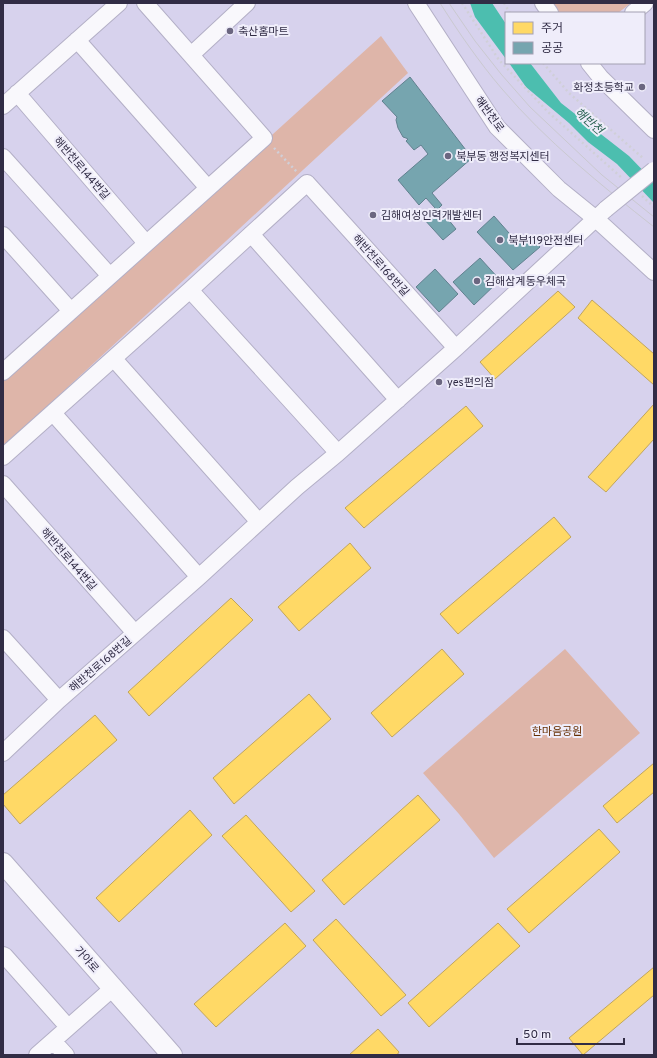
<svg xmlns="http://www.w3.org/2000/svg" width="657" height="1058" font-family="Overpass,'Noto Sans KR',sans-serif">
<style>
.green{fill:#deb5a9}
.water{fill:#4cbeaf}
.homes{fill:#ffd966;stroke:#c1a55c}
.public{fill:#76a5af;stroke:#61818f}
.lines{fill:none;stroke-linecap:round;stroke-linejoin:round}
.minor-casing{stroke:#b3afc6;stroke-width:18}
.major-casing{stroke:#b3afc6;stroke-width:22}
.path{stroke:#d0cfd8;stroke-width:2.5;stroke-dasharray:2 3;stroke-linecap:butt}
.minor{stroke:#f9f8fc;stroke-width:16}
.major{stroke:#f9f8fc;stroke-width:20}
.tram{stroke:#cac9d0;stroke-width:1}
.minor-bridge-casing{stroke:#b3afc6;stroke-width:18;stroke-linecap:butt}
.minor-bridge{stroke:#f9f8fc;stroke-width:16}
.poi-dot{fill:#6b6680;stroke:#efedfa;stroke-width:1.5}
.labels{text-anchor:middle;stroke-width:4;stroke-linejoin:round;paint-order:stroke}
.poi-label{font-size:11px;fill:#312c45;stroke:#efedfa;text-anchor:start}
.street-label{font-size:11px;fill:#312c45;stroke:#efedfa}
.park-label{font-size:11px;fill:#652d00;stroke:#efedfa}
.water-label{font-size:12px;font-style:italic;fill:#2c6354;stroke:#efedfa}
</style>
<rect width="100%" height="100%" fill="#d7d2ed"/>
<path class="green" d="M 552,3 L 631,3 L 618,13 L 559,13 Z
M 381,36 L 408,73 L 3,447 L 3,379 Z
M 565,649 L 640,733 L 572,791 L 494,858 L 459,814 L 423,773 Z"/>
<path class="water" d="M 470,3 L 492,3 L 506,24 L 506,59 L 475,17 Z
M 509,63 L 530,63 L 561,103 L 629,156 L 654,182 L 654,203 L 617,164 L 588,142 L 569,123 L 526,87 Z"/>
<path class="homes" d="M 558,291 L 575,307 L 495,379 L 480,362 Z
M 592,300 L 654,354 L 654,385 L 578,318 Z
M 654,404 L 654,439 L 606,492 L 588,477 Z
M 466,406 L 483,426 L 364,528 L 345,508 Z
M 554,517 L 571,537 L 458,634 L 440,614 Z
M 350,543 L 371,568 L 299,631 L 278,607 Z
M 231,598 L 253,620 L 149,716 L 128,692 Z
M 442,649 L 464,674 L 392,737 L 371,713 Z
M 309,694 L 331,719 L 234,804 L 213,778 Z
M 95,715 L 117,740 L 20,824 L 3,804 L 3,795 Z
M 654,763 L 654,792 L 617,823 L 603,806 Z
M 418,795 L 440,820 L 344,905 L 322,880 Z
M 190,810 L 212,835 L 119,922 L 96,898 Z
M 246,815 L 315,891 L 291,912 L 222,836 Z
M 599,829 L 620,852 L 529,933 L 507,909 Z
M 336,919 L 406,995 L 381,1016 L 313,940 Z
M 285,923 L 306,946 L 216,1027 L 194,1004 Z
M 498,923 L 520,946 L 429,1027 L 408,1003 Z
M 654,967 L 654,995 L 583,1055 L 569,1038 Z
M 378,1029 L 399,1052 L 397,1055 L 349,1055 Z"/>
<path class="public" d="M 410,77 L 472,158 L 432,193 L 442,205 L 439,208 L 456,229 L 443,240 L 423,218 L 435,208 L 426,198 L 419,205 L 398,180 L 428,154 L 421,145 L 414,150 L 406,141 L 408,139 L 406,138 L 403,137 L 398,128 L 396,120 L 397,117 L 382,101 Z
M 494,216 L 509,233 L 520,244 L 531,236 L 540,247 L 513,270 L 477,232 Z
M 480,258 L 500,280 L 474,305 L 453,282 Z
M 435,269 L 458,294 L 439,312 L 416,287 Z"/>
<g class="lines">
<g class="minor-casing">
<path id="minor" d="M 416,3 L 497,127 L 559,189 L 596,219 L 654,272
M 543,3 L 550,13
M 633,13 L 645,3
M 77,40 L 208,188
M 191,55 L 247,3
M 589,63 L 601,78 L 654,130
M 17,93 L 146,243
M 3,106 L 119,3
M 3,157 L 110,276
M 251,234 L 398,400
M 3,235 L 71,311
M 190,290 L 338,453
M 114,359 L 259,522
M 3,372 L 264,138 L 145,3
M 53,413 L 199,577
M 3,457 L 190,290 L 307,183 L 456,348
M 3,484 L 135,633
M 3,638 L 59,700
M 3,753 L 59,700 L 199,577 L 297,487 L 338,453 L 456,348 L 606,209
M 3,955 L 5,956 L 68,1027
M 53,1041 L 66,1055
M 37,1055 L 113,988"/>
</g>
<g class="major-casing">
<path id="major" d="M 3,863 L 172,1055"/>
</g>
<path class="path" d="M 462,3 L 499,60 L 548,112 L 622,178
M 504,3 L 510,13
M 543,63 L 569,93 L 644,159
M 274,148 L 297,172
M 642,196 L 654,207"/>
<use href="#minor" class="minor"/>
<use href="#major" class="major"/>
<path class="tram" d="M 440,3 C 459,33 479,62 502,89 C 546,141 601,185 654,227
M 449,3 L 475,41 L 501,74 L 530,107 L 602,175 L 654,217"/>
<g class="minor-bridge-casing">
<path id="minor-bridge" d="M 606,209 L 654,170"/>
</g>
<use href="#minor-bridge" class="minor-bridge"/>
</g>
<g class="poi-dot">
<circle cx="230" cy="31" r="4"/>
<circle cx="642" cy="87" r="4"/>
<circle cx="448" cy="156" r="4"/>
<circle cx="373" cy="215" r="4"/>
<circle cx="500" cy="240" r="4"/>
<circle cx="477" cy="281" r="4"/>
<circle cx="439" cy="382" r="4"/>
</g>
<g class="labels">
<g class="poi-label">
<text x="238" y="35">축산홈마트</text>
<text x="634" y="91" text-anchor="end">화정초등학교</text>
<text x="456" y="160">북부동 행정복지센터</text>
<text x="381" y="219">김해여성인력개발센터</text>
<text x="508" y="244">북부119안전센터</text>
<text x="485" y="285">김해삼계동우체국</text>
<text x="447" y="386">yes편의점</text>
</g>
<g class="street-label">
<text transform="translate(490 114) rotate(54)" y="4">해반천로</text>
<text transform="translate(82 168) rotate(49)" y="4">해반천로144번길</text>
<text transform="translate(381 265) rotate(48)" y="4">해반천로168번길</text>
<text transform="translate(69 559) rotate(49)" y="4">해반천로144번길</text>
<text transform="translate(100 664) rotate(-41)" y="4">해반천로168번길</text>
<text transform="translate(87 959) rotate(49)" y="4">가야로</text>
</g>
<g class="park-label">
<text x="557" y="735">한마음공원</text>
</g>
<g class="water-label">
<text transform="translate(589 121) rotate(41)" y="4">해반천</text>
</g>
</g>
<rect width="657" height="1058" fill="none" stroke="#312c45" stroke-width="8"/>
<rect x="505" y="12" width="140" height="52" fill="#efedfa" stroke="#a3a0b2"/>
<rect x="513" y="22" width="20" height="12" fill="#ffd966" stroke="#a3a0b2"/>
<text x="541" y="32" font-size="12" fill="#312c45">주거</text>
<rect x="513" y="42" width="20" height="12" fill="#76a5af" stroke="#a3a0b2"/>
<text x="541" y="52" font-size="12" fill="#312c45">공공</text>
<path d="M517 1038v6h107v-6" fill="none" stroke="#312c45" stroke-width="2"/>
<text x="523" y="1038" font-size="12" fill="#312c45" stroke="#efedfa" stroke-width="3" paint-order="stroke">50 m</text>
</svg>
